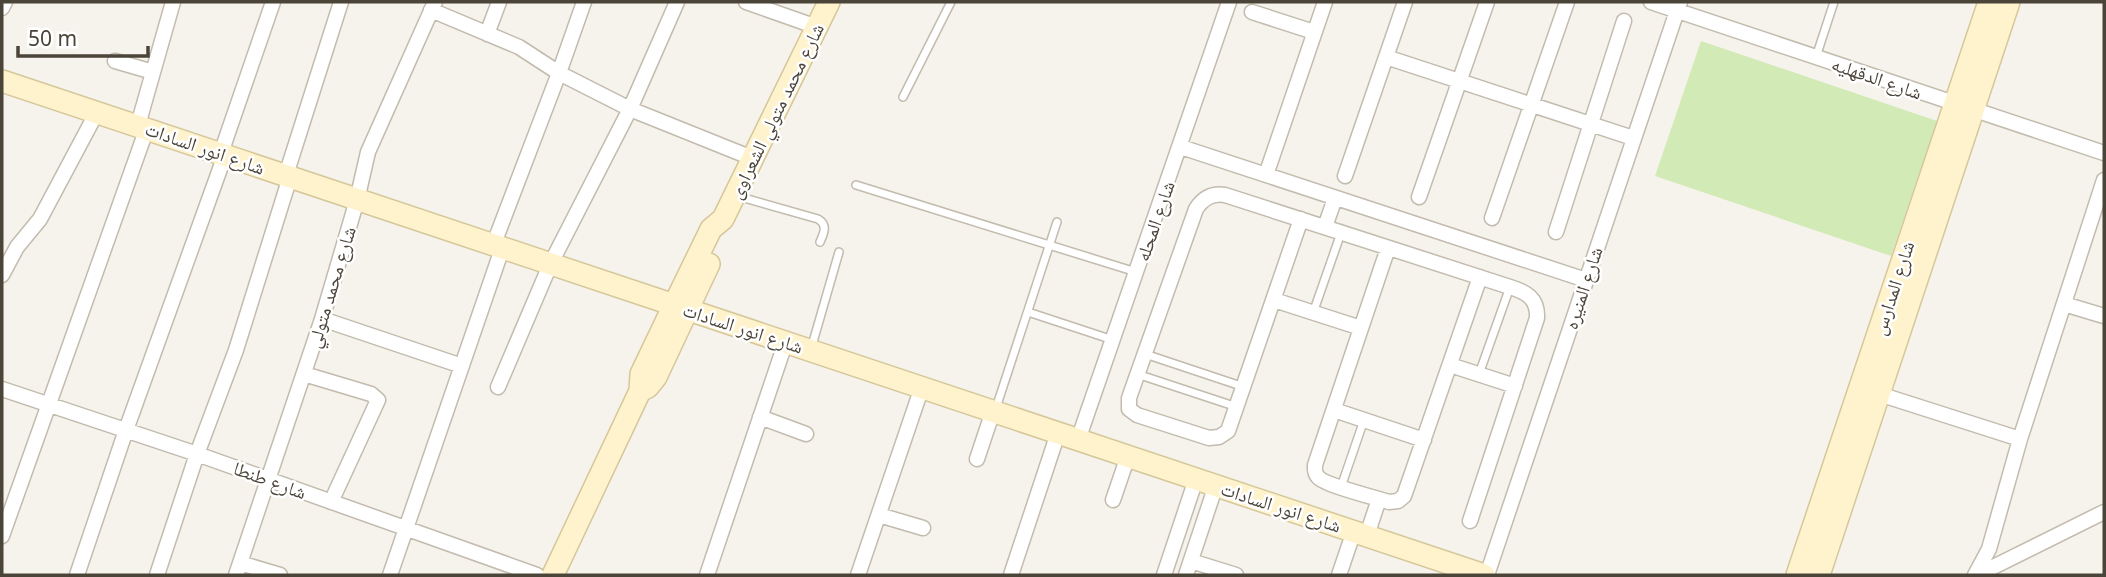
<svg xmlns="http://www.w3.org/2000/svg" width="2106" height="577" font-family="'Noto Sans','Noto Naskh Arabic',sans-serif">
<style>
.green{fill:#d2eab5}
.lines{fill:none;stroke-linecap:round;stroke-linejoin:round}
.lane-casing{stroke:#c2bbae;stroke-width:10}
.street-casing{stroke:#c2bbae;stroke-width:17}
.secondary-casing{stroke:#d6c79b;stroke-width:24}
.lane{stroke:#fff;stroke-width:7}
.street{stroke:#fff;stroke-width:14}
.secondary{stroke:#fff3cd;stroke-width:21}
.labels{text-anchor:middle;stroke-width:5;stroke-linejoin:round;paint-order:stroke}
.street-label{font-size:19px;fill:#4b4439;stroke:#fff}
</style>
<rect width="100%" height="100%" fill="#f6f3ec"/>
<path class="green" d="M 1701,41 L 1937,121 L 1891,256 L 1655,176 Z"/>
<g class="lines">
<g class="lane-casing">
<path id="lane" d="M 1816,57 L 1834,2
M 903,97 L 951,2
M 856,185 L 1136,272
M 737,196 L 818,219 C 828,225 824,233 820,242
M 1028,312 L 1113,340
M 1313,313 L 1341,233
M 811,349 L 839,252
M 1145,354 L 1244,387
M 1137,374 L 1237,407
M 1479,374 L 1510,287
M 995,411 L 1057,222
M 1341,487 L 1364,420"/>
</g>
<g class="street-casing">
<path id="street" d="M 746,2 L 817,27
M 1651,2 L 2104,153
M 2,8 L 5,2
M 431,10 L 519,47 L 559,73 L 630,109 L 752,158
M 1252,12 L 1314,32
M 487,34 L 499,2
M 1386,57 L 1633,138
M 115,61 L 153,72
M 138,125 L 173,2
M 1181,147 L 1586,280
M 221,153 L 273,2
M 286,175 L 341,2
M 1266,175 L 1325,2
M 1345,176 L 1405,2
M 1419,197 L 1487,2
M 1492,218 L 1567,2
M 1301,219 L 1228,431 L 1219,437 L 1209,438 L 1137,415 L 1129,409 L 1129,398 L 1196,209 C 1203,198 1212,193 1225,195 L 1510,287 C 1526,292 1538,298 1537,318 L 1470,521
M 1325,227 L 1335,198
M 1556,232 L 1624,21
M 493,246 L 559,73 L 584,2
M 1388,248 L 1315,465 C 1315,470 1314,472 1318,477 C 1324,485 1377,498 1389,502 L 1398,501 L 1404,496 L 1480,277
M 2,275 L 17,247 L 40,219 L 97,112
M 1274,300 L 1361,328
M 2064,304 L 2104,316
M 322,319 L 462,366
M 1450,365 L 1515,386
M 304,374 L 371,394 L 378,400 L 331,502
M 498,387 L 550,265 L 630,109 L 677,2
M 2,389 L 197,454 L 537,575
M 1879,394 L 2020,439
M 1334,410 L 1424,440
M 760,417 L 806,434
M 1078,440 L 1229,2
M 977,459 L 993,411
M 1113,500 L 1128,456
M 879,515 L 923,528
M 1367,535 L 1379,499
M 2,536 L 147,128
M 1191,561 L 1236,575
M 240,563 L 280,575
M 77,575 L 126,430 L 225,155
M 157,575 L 197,454 L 236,350 L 290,177
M 236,575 L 322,319 L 357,200 L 368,152 L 435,2
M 390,575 L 502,249
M 707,575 L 786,341
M 858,575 L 922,387
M 1011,575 L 1058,433
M 1164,575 L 1196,479
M 1186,575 L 1216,485
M 1339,575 L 1354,531
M 1487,575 L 1680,2
M 1975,575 L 1989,549 L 2020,439 L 2104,180
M 1977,575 L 2104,512"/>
</g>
<g class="secondary-casing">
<path id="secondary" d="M 2,81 L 1484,575
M 640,391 L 648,387 L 656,377 L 709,264
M 553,575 L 640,391 L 641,374 L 674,305 L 711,229 L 723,219 L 829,2
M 1797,575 L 1989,2
M 1819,575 L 2009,2"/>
</g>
<use href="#lane" class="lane"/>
<use href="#street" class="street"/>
<use href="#secondary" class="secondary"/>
</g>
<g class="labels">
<g class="street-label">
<text transform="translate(1877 78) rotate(19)" y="7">شارع الدقهليه</text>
<text transform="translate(776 111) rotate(-64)" y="7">شارع محمد متولي الشعراوى</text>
<text transform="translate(205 148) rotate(19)" y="7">شارع انور السادات</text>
<text transform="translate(1155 221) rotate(-71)" y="7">شارع المحله</text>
<text transform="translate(331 287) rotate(-73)" y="7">شارع محمد متولي</text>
<text transform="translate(1583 288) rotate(-72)" y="7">شارع المنيره</text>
<text transform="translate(1893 288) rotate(-72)" y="7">شارع المدارس</text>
<text transform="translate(743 328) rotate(18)" y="7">شارع انور السادات</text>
<text transform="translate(270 480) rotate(20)" y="7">شارع طنطا</text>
<text transform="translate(1281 507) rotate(18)" y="7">شارع انور السادات</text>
</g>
</g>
<rect width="2106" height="577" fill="none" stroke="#4b4439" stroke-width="7"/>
<path d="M18 46v10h130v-10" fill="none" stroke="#4b4439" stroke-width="3.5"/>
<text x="28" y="46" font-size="21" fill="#4b4439" stroke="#ffffff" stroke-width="5" paint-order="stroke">50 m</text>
</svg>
